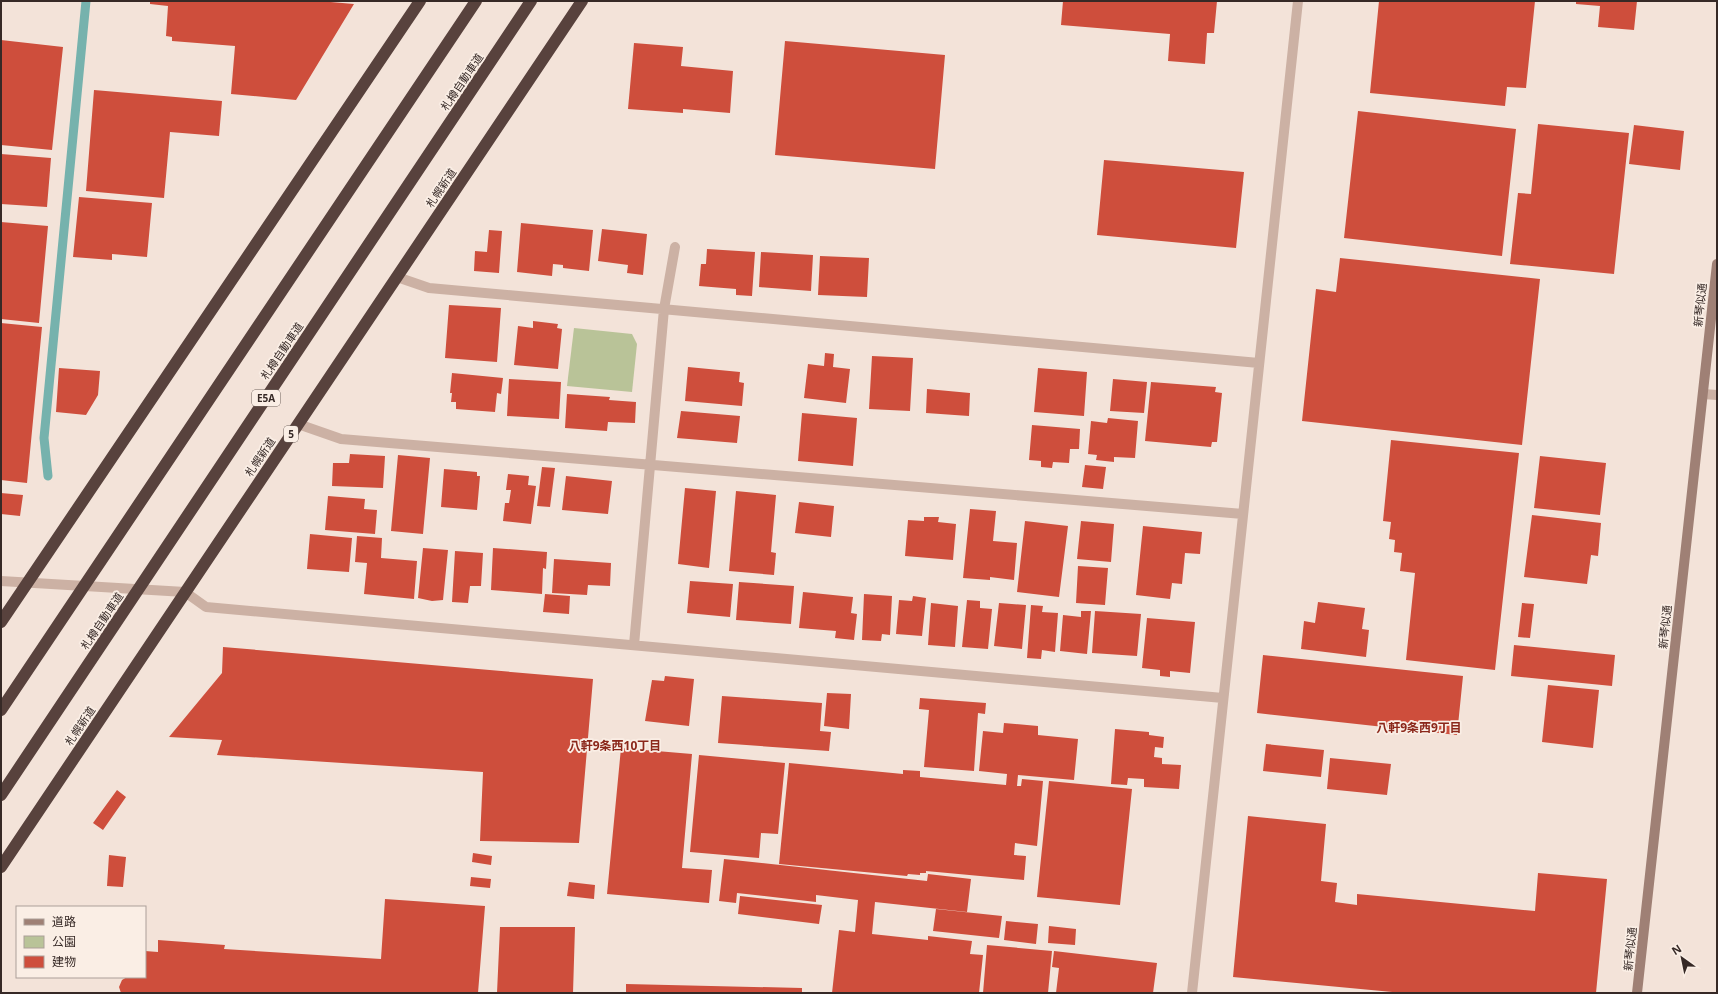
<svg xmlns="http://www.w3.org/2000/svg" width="1718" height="994" font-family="'Noto Sans','Noto Sans JP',sans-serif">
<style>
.green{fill:#b9c398}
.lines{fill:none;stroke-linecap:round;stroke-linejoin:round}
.stream{stroke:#76b2ad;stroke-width:9}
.building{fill:#ce4e3c}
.lane{stroke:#ccb1a4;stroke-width:10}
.street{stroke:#ccb1a4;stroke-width:10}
.secondary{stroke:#9f8075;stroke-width:10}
.highway{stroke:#58423d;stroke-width:12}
.highway-bridge{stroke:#58423d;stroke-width:12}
.labels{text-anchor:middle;stroke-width:3.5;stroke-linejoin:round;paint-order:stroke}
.shield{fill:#faeee5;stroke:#71645f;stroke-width:1}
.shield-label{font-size:10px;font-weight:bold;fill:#362926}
.street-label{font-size:11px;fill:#362926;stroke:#faeee5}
.neighbourhood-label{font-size:12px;font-weight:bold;fill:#8b271a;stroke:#faeee5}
</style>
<rect width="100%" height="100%" fill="#f3e3d9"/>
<path class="green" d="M 574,328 L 632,334 L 637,344 L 632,392 L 567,386 Z"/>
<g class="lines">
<path class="stream" d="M 48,476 L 44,438 L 86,1"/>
</g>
<path class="building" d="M 150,1 L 319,1 L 354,4 L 296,100 L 231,94 L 235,46 L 172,41 L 172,37 L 166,36 L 168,6 L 150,4 Z
M 1063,1 L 1217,1 L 1214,33 L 1207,33 L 1205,64 L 1168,61 L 1170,34 L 1061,25 Z
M 1379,1 L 1535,1 L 1526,88 L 1507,87 L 1505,106 L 1370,93 Z
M 1576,1 L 1637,1 L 1634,30 L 1598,27 L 1600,6 L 1576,4 Z
M 1,40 L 63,47 L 52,150 L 1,145 Z
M 785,41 L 945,55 L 935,169 L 775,155 Z
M 634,43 L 683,47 L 681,66 L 733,71 L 730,113 L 683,109 L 683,113 L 628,109 Z
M 94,90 L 222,101 L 219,136 L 170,132 L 164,198 L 86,191 Z
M 1358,111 L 1516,129 L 1502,256 L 1344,238 Z
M 1538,124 L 1629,133 L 1614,274 L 1510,264 L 1518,193 L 1531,194 Z
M 1634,125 L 1684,131 L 1680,170 L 1629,164 Z
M 1,154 L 51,158 L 47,207 L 1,204 Z
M 1104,160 L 1244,172 L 1236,248 L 1097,235 Z
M 79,197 L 152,203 L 147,257 L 112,254 L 112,260 L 73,257 Z
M 1,222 L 48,226 L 39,323 L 1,319 Z
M 521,223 L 593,230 L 589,271 L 563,268 L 563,265 L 553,264 L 552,276 L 517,272 Z
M 602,229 L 647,234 L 643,275 L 627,273 L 628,265 L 598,261 Z
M 489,230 L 502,231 L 499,273 L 474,271 L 475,251 L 487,252 Z
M 707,249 L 755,252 L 752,296 L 736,295 L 736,289 L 699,286 L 701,264 L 706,264 Z
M 761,252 L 813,255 L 811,291 L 759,287 Z
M 820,256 L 869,258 L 867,297 L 818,295 Z
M 1340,258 L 1540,279 L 1522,445 L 1302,421 L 1316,289 L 1336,292 Z
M 449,305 L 501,308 L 497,362 L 445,358 Z
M 533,321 L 558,324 L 557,328 L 562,329 L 558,369 L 514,365 L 518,326 L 533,328 Z
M 1,323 L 42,327 L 27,483 L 1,480 Z
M 825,353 L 834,354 L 833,367 L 850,369 L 846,403 L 804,398 L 808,364 L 824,366 Z
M 872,356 L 913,358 L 910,411 L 869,409 Z
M 688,367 L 740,372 L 739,382 L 744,383 L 742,406 L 685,401 Z
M 59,368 L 100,371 L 98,395 L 86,415 L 56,412 Z
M 1038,368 L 1087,372 L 1084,416 L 1034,412 Z
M 452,373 L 503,378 L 501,394 L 497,393 L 495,412 L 456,409 L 456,402 L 451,402 L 452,393 L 450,393 Z
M 509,379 L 561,382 L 559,419 L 507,416 Z
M 1113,379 L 1147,382 L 1144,413 L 1110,411 Z
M 1151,382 L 1216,387 L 1215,392 L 1222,393 L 1217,442 L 1212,442 L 1211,447 L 1145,441 Z
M 927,389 L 970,393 L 969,416 L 926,413 Z
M 567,394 L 610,397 L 609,400 L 636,402 L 635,423 L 608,422 L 607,431 L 565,428 Z
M 681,411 L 740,416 L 737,443 L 677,438 Z
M 802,413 L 857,418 L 853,466 L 798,461 Z
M 1108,418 L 1138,421 L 1135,458 L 1114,457 L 1114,462 L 1096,460 L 1097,455 L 1088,454 L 1091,421 L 1107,423 Z
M 1032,425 L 1080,429 L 1079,449 L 1070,449 L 1069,463 L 1053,462 L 1052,468 L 1041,467 L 1041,461 L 1029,460 Z
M 1391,440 L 1519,453 L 1495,670 L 1406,660 L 1415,573 L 1400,571 L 1402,553 L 1394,552 L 1395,540 L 1389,539 L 1391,522 L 1383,521 Z
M 350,454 L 385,456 L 383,488 L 332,486 L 333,463 L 349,463 Z
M 398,455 L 430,458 L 423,534 L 391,531 Z
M 1540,456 L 1606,463 L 1600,515 L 1534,508 Z
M 1085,465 L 1106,467 L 1103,489 L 1082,487 Z
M 542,467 L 555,468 L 550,507 L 537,506 Z
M 444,469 L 477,472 L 477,476 L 480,476 L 477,510 L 441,507 Z
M 508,474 L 529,476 L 528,485 L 536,486 L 531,524 L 503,521 L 505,503 L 509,503 L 511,490 L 506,490 Z
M 566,476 L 612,481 L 608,514 L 562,510 Z
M 685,488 L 716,491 L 709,568 L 678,564 Z
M 736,491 L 776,495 L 771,552 L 776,553 L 774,575 L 729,571 Z
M 1,493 L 23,495 L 20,516 L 1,514 Z
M 328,496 L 365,499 L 364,509 L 377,510 L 375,534 L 325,530 Z
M 799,502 L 834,506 L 831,537 L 795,533 Z
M 970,509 L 996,511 L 993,541 L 1017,543 L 1014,580 L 990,577 L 990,580 L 963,578 Z
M 1532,515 L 1601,523 L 1598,556 L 1591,555 L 1587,584 L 1524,577 Z
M 924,517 L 939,517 L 938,522 L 956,524 L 953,560 L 905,556 L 908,520 L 924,521 Z
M 1025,521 L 1068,526 L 1059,597 L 1017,592 Z
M 1081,521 L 1114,524 L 1111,562 L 1077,559 Z
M 1143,526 L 1202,532 L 1200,554 L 1185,553 L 1182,584 L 1172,583 L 1170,599 L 1136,595 Z
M 310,534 L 352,538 L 349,572 L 307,569 Z
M 357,536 L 382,538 L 381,558 L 417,561 L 414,599 L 364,594 L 367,563 L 355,562 Z
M 423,548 L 448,550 L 443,600 L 432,601 L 418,598 Z
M 493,548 L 547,552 L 546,569 L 543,568 L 542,594 L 491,590 Z
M 455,551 L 483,553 L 481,586 L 470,586 L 468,603 L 452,602 Z
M 554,559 L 611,563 L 610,586 L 588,585 L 587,595 L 552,593 Z
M 1078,566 L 1108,568 L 1105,605 L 1076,603 Z
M 690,581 L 733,584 L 730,617 L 687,613 Z
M 739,582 L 794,586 L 791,624 L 736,620 Z
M 803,592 L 853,597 L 851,613 L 857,614 L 854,640 L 835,638 L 836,631 L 799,628 Z
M 545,594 L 570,596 L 569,614 L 543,612 Z
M 864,594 L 892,596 L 890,635 L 882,634 L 881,641 L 862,640 Z
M 913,596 L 926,598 L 922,636 L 896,634 L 899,600 L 912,601 Z
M 967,600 L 980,601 L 980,608 L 992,609 L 988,649 L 962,647 Z
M 1318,602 L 1365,608 L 1362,629 L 1369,630 L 1366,657 L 1301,649 L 1304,621 L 1315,623 Z
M 931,603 L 958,606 L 955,647 L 928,645 Z
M 999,603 L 1026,605 L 1022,649 L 994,646 Z
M 1522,603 L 1534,604 L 1530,638 L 1518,637 Z
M 1031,605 L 1043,606 L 1042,612 L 1058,613 L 1055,652 L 1042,650 L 1041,659 L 1027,658 Z
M 1081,611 L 1091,611 L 1087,654 L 1060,651 L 1063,615 L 1081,617 Z
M 1095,611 L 1141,614 L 1137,656 L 1092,653 Z
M 1147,618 L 1195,622 L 1190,673 L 1170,671 L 1170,677 L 1160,676 L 1160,670 L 1142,668 Z
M 1514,645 L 1615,655 L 1612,686 L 1511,676 Z
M 223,647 L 593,679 L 579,843 L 480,841 L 483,772 L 217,755 L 222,740 L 169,737 L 222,673 Z
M 1263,655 L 1463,676 L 1457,735 L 1257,713 Z
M 665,676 L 694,679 L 689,726 L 645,721 L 652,680 L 664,681 Z
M 1548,685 L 1599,690 L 1593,748 L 1542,742 Z
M 827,693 L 851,694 L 849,729 L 824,726 Z
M 722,696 L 822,703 L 820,731 L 831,732 L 829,751 L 718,743 Z
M 920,698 L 986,703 L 985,714 L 978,713 L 974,771 L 924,767 L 929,710 L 919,709 Z
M 1004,723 L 1038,726 L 1038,735 L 1078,739 L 1074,780 L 1018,775 L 1017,786 L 1021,786 L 1022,779 L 1043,781 L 1037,846 L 1015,843 L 1014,855 L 1026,856 L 1024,880 L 926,871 L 926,873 L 920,873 L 920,875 L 908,874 L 907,876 L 779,864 L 789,763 L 903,774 L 903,770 L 920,771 L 920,777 L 1006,785 L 1007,774 L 979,771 L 983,731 L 1003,733 Z
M 1115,729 L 1149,732 L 1149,735 L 1164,737 L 1163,748 L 1155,747 L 1154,757 L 1162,758 L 1162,764 L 1181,765 L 1179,789 L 1144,787 L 1144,779 L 1128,778 L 1127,785 L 1111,784 Z
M 1266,744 L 1324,750 L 1321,777 L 1263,771 Z
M 621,748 L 692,754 L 682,868 L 712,870 L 709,903 L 607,894 Z
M 699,755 L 785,763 L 778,834 L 761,833 L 759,858 L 690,852 Z
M 1330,758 L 1391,764 L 1387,795 L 1327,789 Z
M 1049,781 L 1132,789 L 1120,905 L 1037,897 Z
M 117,790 L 126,797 L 103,830 L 93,823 Z
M 1248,816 L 1326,824 L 1321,881 L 1337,883 L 1335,902 L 1357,905 L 1357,894 L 1535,911 L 1538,873 L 1607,879 L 1596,993 L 1403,993 L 1233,977 Z
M 473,853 L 492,856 L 491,865 L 472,862 Z
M 109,855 L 126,857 L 123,887 L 107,886 Z
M 724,859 L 927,881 L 928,874 L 971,879 L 967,912 L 875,902 L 872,934 L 928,940 L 928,936 L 972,941 L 970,954 L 983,955 L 979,993 L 832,993 L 839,930 L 855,932 L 858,900 L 816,895 L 816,902 L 737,893 L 736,903 L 719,901 Z
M 471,877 L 491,879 L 490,888 L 470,886 Z
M 569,882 L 595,885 L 594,899 L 567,896 Z
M 740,896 L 822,905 L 819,924 L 738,914 Z
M 385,899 L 485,906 L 478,993 L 121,993 L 119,987 L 122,980 L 127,977 L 145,977 L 145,951 L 158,952 L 158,940 L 225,945 L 224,949 L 381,959 Z
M 936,909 L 1002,916 L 999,938 L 933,931 Z
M 1006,921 L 1038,924 L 1036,944 L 1004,940 Z
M 1049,926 L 1076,929 L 1075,945 L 1048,943 Z
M 500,927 L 575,927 L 573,993 L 497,993 Z
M 987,945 L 1052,951 L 1048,993 L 983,993 Z
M 1054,951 L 1157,963 L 1153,993 L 1056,993 L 1059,968 L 1052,967 Z
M 626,984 L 802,988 L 802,993 L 626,993 Z"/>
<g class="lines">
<path class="lane" d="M 1703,394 L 1717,395"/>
<path class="street" d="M 397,277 L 429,288 L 1259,363
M 298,424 L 341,439 L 1243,514
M 1,581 L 185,592 L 206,607 L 1223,698
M 634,645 L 664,309 L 675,247
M 1192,993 L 1298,1"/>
<path class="secondary" d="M 1637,993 L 1717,264"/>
<path class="highway" d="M 1,622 L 420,1
M 1,867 L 582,1"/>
<path class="highway-bridge" d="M 1,710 L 476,1
M 1,795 L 531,1"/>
</g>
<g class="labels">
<g class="shield">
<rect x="252" y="390" width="28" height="16" rx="3"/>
<rect x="284" y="426" width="14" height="16" rx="3"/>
</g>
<g class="shield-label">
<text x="266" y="402">E5A</text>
<text x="291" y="438">5</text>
</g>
<g class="street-label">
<text transform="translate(462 82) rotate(-56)" y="4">札樽自動車道</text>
<text transform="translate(441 188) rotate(-56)" y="4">札幌新道</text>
<text transform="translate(1700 305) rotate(-84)" y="4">新琴似通</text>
<text transform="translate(282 351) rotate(-56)" y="4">札樽自動車道</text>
<text transform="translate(260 457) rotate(-56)" y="4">札幌新道</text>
<text transform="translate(102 621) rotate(-56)" y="4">札樽自動車道</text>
<text transform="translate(1665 627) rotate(-84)" y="4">新琴似通</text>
<text transform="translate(80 726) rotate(-56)" y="4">札幌新道</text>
<text transform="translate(1630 949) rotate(-84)" y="4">新琴似通</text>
</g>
<g class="neighbourhood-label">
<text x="1419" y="732">八軒9条西9丁目</text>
<text x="615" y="750">八軒9条西10丁目</text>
</g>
</g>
<rect width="1718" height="994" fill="none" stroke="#362926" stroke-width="4"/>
<rect x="16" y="906" width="130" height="72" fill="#faeee5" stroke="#ac9f99"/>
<rect x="24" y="919" width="20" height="6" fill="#9f8075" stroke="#ac9f99"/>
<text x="52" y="926" font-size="12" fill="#362926">道路</text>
<rect x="24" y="936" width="20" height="12" fill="#b9c398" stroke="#ac9f99"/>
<text x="52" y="946" font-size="12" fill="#362926">公園</text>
<rect x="24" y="956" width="20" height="12" fill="#ce4e3c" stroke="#ac9f99"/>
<text x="52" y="966" font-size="12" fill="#362926">建物</text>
<g transform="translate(1682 958) rotate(327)" stroke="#faeee5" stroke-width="3" paint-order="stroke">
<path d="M0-3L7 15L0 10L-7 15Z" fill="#362926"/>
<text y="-6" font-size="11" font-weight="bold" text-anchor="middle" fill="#362926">N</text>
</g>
</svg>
